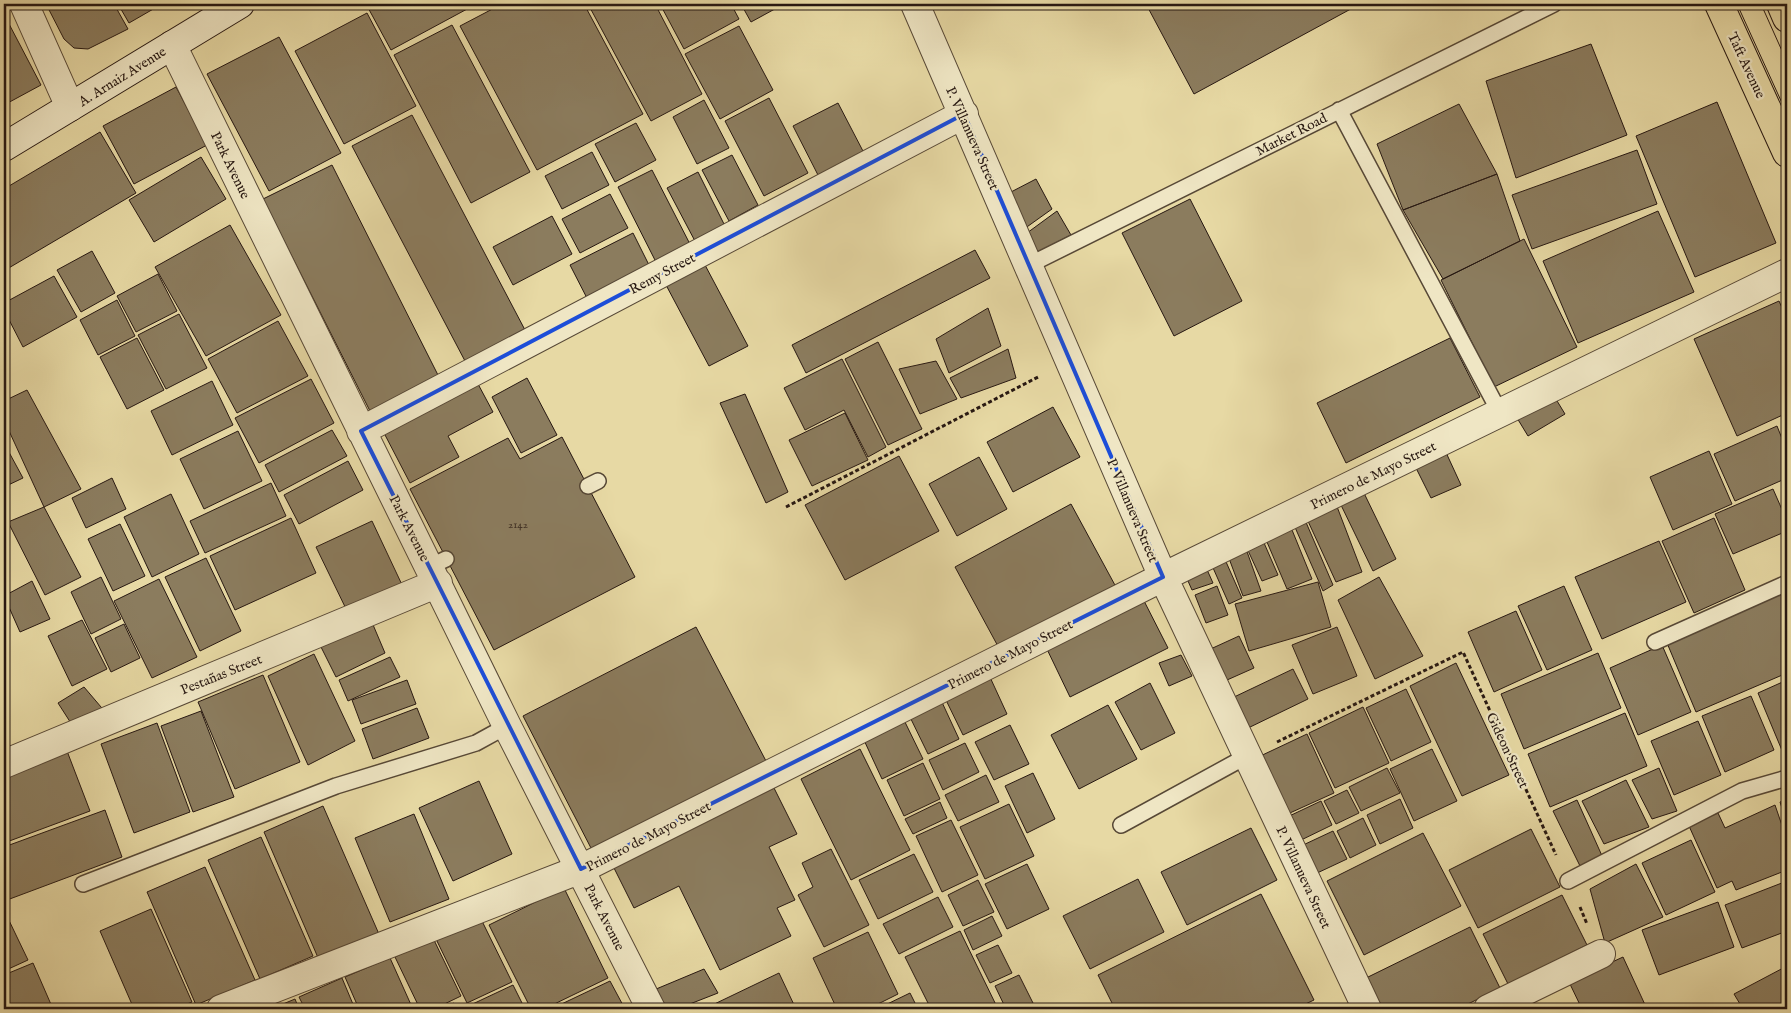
<svg xmlns="http://www.w3.org/2000/svg" width="1791" height="1013" font-family="'IM FELL English',serif">
<style>
.building{fill:#8b7c5e;stroke:#271812}
.lines{fill:none;stroke-linecap:round;stroke-linejoin:round}
.service-casing{stroke:#574836;stroke-width:18}
.minor-casing{stroke:#574836;stroke-width:30}
.tertiary-casing{stroke:#574836;stroke-width:30}
.secondary-casing{stroke:#271812;stroke-width:30}
.primary-casing{stroke:#271812;stroke-width:30}
.path{stroke:#271812;stroke-width:3;stroke-dasharray:4 2.5;stroke-linecap:butt}
.service{stroke:#efe6c4;stroke-width:15}
.minor{stroke:#efe6c4;stroke-width:28}
.tertiary{stroke:#efe6c4;stroke-width:28}
.secondary{stroke:#efe6c4;stroke-width:28}
.primary{stroke:#e7d9a4;stroke-width:28}
.tram{stroke:#271812;stroke-width:1}
.marked{fill:none;stroke:#1d4ed8;stroke-width:4;stroke-linejoin:round}
.labels{text-anchor:middle;stroke-width:4.5;stroke-linejoin:round;paint-order:stroke}
.number-label{font-size:11px;fill:#403125}
.street-label{font-size:14px;fill:#271812;stroke:#efe6c4}
</style>
<rect width="100%" height="100%" fill="#e7d9a4"/>
<filter id="stains"><feTurbulence type="fractalNoise" baseFrequency=".004" numOctaves="4"/><feColorMatrix values="0 0 0 0 .2 0 0 0 0 .09 0 0 0 0 .02 0 0 0 .5 -.17"/></filter>
<radialGradient id="worn" r=".72"><stop offset=".6" stop-color="#630" stop-opacity="0"/><stop offset="1" stop-color="#630" stop-opacity=".3"/></radialGradient>
<path class="building" d="M 46,4 L 114,4 L 128,29 L 88,49 L 74,48 L 64,39 Z
M 118,4 L 162,4 L 129,23 Z
M 366,4 L 467,4 L 469,8 L 391,50 Z
M 502,4 L 584,4 L 643,114 L 537,170 L 460,26 Z
M 588,4 L 655,4 L 702,94 L 651,121 Z
M 660,4 L 731,4 L 739,19 L 684,49 Z
M 741,4 L 784,4 L 751,22 Z
M 1146,4 L 1360,4 L 1194,94 Z
M 367,13 L 416,106 L 344,144 L 295,51 Z
M 8,22 L 41,85 L 4,105 L 4,24 Z
M 452,25 L 530,172 L 471,203 L 394,55 Z
M 739,26 L 773,90 L 720,119 L 685,54 Z
M 279,37 L 341,153 L 269,191 L 207,74 Z
M 1591,44 L 1627,135 L 1516,178 L 1486,81 Z
M 176,87 L 207,145 L 134,184 L 103,126 Z
M 769,98 L 808,173 L 764,196 L 725,121 Z
M 704,100 L 729,148 L 697,164 L 673,117 Z
M 1717,102 L 1776,243 L 1695,277 L 1636,136 Z
M 838,103 L 864,153 L 819,177 L 793,126 Z
M 1459,104 L 1497,174 L 1403,210 L 1377,144 Z
M 412,115 L 525,330 L 465,361 L 352,146 Z
M 636,123 L 656,160 L 615,182 L 595,144 Z
M 100,132 L 136,193 L 7,269 L 4,263 L 4,189 Z
M 1637,150 L 1657,204 L 1532,249 L 1512,195 Z
M 592,152 L 609,185 L 562,209 L 545,176 Z
M 732,155 L 758,205 L 729,221 L 702,170 Z
M 201,157 L 226,199 L 154,242 L 129,200 Z
M 332,165 L 440,379 L 371,413 L 263,199 Z
M 652,170 L 693,250 L 659,268 L 618,187 Z
M 698,172 L 726,228 L 696,243 L 667,188 Z
M 1497,174 L 1520,241 L 1443,279 L 1403,210 Z
M 1036,179 L 1052,209 L 1024,229 L 1011,192 Z
M 610,194 L 628,228 L 580,253 L 562,219 Z
M 1190,199 L 1242,301 L 1174,336 L 1122,233 Z
M 1057,211 L 1071,235 L 1036,253 L 1027,233 Z
M 1658,211 L 1694,292 L 1578,343 L 1543,261 Z
M 552,216 L 572,254 L 513,285 L 493,247 Z
M 230,225 L 281,315 L 206,356 L 155,267 Z
M 633,233 L 652,271 L 590,304 L 570,265 Z
M 1524,239 L 1577,347 L 1494,387 L 1441,280 Z
M 975,250 L 990,278 L 806,373 L 792,345 Z
M 92,251 L 115,293 L 81,312 L 57,270 Z
M 705,265 L 748,346 L 709,366 L 666,285 Z
M 158,274 L 177,311 L 136,332 L 117,296 Z
M 54,276 L 77,317 L 23,347 L 4,310 L 4,303 Z
M 117,300 L 135,336 L 98,355 L 80,320 Z
M 1779,301 L 1787,319 L 1787,413 L 1737,436 L 1694,339 Z
M 988,308 L 1001,346 L 949,373 L 936,339 Z
M 179,314 L 207,368 L 166,389 L 138,335 Z
M 278,321 L 308,376 L 237,413 L 208,359 Z
M 137,338 L 164,390 L 127,409 L 100,357 Z
M 1450,338 L 1480,397 L 1346,463 L 1317,403 Z
M 878,342 L 922,429 L 888,445 L 845,359 Z
M 1008,349 L 1016,378 L 961,398 L 950,378 Z
M 842,359 L 886,447 L 868,457 L 844,410 L 805,430 L 784,388 Z
M 936,361 L 957,399 L 920,414 L 899,369 Z
M 527,378 L 557,435 L 521,453 L 492,397 Z
M 311,379 L 334,423 L 259,463 L 235,418 Z
M 212,381 L 233,425 L 172,455 L 151,411 Z
M 478,384 L 493,412 L 448,436 L 459,457 L 410,483 L 384,433 Z
M 27,390 L 81,489 L 44,507 L 4,420 L 4,401 Z
M 1551,391 L 1565,414 L 1528,436 L 1514,413 Z
M 745,394 L 788,492 L 766,503 L 720,403 Z
M 1053,407 L 1080,457 L 1013,492 L 987,442 Z
M 845,413 L 868,460 L 812,486 L 789,440 Z
M 1787,423 L 1787,437 L 1782,426 Z
M 1777,426 L 1787,451 L 1787,478 L 1735,501 L 1714,454 Z
M 332,430 L 347,456 L 279,492 L 265,465 Z
M 238,431 L 262,481 L 204,509 L 180,459 Z
M 562,437 L 635,577 L 494,650 L 410,489 L 508,438 L 520,459 Z
M 4,443 L 23,478 L 4,487 Z
M 1443,446 L 1461,485 L 1431,498 L 1412,460 Z
M 1709,451 L 1732,504 L 1673,530 L 1650,477 Z
M 899,456 L 939,531 L 845,580 L 805,505 Z
M 979,457 L 1007,509 L 957,536 L 929,484 Z
M 348,461 L 363,490 L 299,524 L 284,495 Z
M 112,478 L 126,509 L 86,528 L 72,498 Z
M 271,483 L 286,516 L 205,553 L 190,521 Z
M 1773,489 L 1787,521 L 1787,531 L 1733,554 L 1715,514 Z
M 1363,491 L 1396,559 L 1373,571 L 1340,503 Z
M 171,494 L 199,554 L 152,577 L 124,517 Z
M 1071,504 L 1116,587 L 1000,650 L 955,567 Z
M 1336,504 L 1362,572 L 1336,582 L 1307,519 Z
M 44,507 L 81,577 L 45,595 L 8,522 Z
M 291,518 L 316,573 L 235,610 L 210,556 Z
M 1714,518 L 1745,590 L 1694,613 L 1662,541 Z
M 1305,520 L 1333,585 L 1323,591 L 1294,525 Z
M 372,521 L 404,589 L 349,615 L 316,547 Z
M 120,524 L 145,576 L 113,591 L 88,539 Z
M 1290,525 L 1312,579 L 1287,589 L 1264,535 Z
M 1261,536 L 1278,575 L 1262,581 L 1245,544 Z
M 1659,541 L 1686,602 L 1602,639 L 1575,577 Z
M 1245,546 L 1261,591 L 1243,596 L 1227,553 Z
M 1223,555 L 1242,598 L 1229,604 L 1210,561 Z
M 206,558 L 241,631 L 200,651 L 165,577 Z
M 1204,563 L 1213,583 L 1192,590 L 1184,572 Z
M 101,577 L 121,619 L 91,634 L 71,592 Z
M 1379,577 L 1423,656 L 1375,679 L 1338,600 Z
M 159,579 L 197,657 L 152,678 L 114,601 Z
M 32,581 L 50,619 L 20,632 L 4,596 Z
M 1318,582 L 1331,627 L 1249,651 L 1235,604 Z
M 1217,586 L 1228,615 L 1206,623 L 1195,595 Z
M 1564,586 L 1592,650 L 1547,670 L 1518,606 Z
M 1781,594 L 1787,610 L 1787,673 L 1696,712 L 1667,643 Z
M 1141,595 L 1168,648 L 1070,697 L 1044,643 Z
M 1516,611 L 1542,670 L 1494,692 L 1468,632 Z
M 82,620 L 107,669 L 72,686 L 48,636 Z
M 371,620 L 385,653 L 336,677 L 320,645 Z
M 124,624 L 140,658 L 111,672 L 95,638 Z
M 696,627 L 766,761 L 592,850 L 523,716 Z
M 1337,627 L 1357,676 L 1313,694 L 1292,645 Z
M 1239,636 L 1254,668 L 1218,684 L 1204,652 Z
M 1662,645 L 1691,712 L 1638,735 L 1610,668 Z
M 1598,653 L 1621,708 L 1524,749 L 1501,694 Z
M 314,654 L 355,741 L 308,765 L 268,676 Z
M 1181,655 L 1192,676 L 1169,686 L 1159,663 Z
M 390,657 L 400,677 L 348,701 L 339,680 Z
M 1456,663 L 1509,775 L 1462,796 L 1410,686 Z
M 1293,669 L 1308,699 L 1246,729 L 1232,698 Z
M 263,675 L 300,762 L 235,789 L 198,702 Z
M 989,675 L 1007,714 L 963,735 L 944,696 Z
M 407,680 L 416,704 L 361,724 L 352,700 Z
M 1787,680 L 1787,759 L 1786,760 L 1758,693 Z
M 1150,683 L 1175,733 L 1141,750 L 1115,702 Z
M 84,687 L 107,714 L 76,731 L 58,703 Z
M 1406,689 L 1431,742 L 1391,761 L 1366,708 Z
M 4,696 L 8,706 L 4,708 Z
M 1751,696 L 1774,750 L 1725,772 L 1702,716 Z
M 940,698 L 959,739 L 928,754 L 908,713 Z
M 1108,705 L 1137,759 L 1079,789 L 1051,735 Z
M 1363,707 L 1389,763 L 1335,788 L 1309,733 Z
M 417,708 L 429,738 L 373,759 L 362,729 Z
M 201,711 L 234,797 L 193,812 L 161,726 Z
M 1625,713 L 1647,766 L 1550,807 L 1528,754 Z
M 903,718 L 923,759 L 882,779 L 863,738 Z
M 1698,721 L 1721,775 L 1674,795 L 1651,741 Z
M 157,723 L 190,812 L 134,833 L 101,744 Z
M 1010,725 L 1029,764 L 994,780 L 975,742 Z
M 1307,734 L 1334,793 L 1281,817 L 1254,759 Z
M 965,743 L 979,772 L 943,790 L 929,760 Z
M 860,749 L 910,850 L 851,880 L 801,779 Z
M 1432,749 L 1457,801 L 1414,821 L 1390,769 Z
M 67,751 L 90,811 L 4,843 L 4,774 Z
M 923,763 L 940,799 L 904,816 L 887,780 Z
M 1387,768 L 1400,793 L 1361,811 L 1349,787 Z
M 1659,768 L 1677,811 L 1652,819 L 1632,780 Z
M 1033,773 L 1055,819 L 1027,833 L 1005,786 Z
M 986,775 L 999,802 L 958,821 L 945,795 Z
M 1626,780 L 1649,827 L 1604,844 L 1582,801 Z
M 479,781 L 512,854 L 453,881 L 419,808 Z
M 774,788 L 797,834 L 769,847 L 795,900 L 777,908 L 791,936 L 720,970 L 679,886 L 634,908 L 613,866 Z
M 1347,790 L 1359,813 L 1336,824 L 1324,801 Z
M 1400,799 L 1413,828 L 1380,844 L 1367,815 Z
M 1787,799 L 1787,824 L 1780,802 Z
M 1577,800 L 1603,858 L 1581,868 L 1553,811 Z
M 1321,801 L 1332,825 L 1295,843 L 1283,819 Z
M 940,802 L 947,818 L 913,834 L 905,819 Z
M 1009,804 L 1034,856 L 985,879 L 960,827 Z
M 1775,805 L 1787,840 L 1787,870 L 1736,890 L 1732,881 L 1717,888 L 1689,826 L 1718,813 L 1725,828 Z
M 323,806 L 382,941 L 322,967 L 264,832 Z
M 105,810 L 122,857 L 7,900 L 4,892 L 4,847 Z
M 414,814 L 449,899 L 390,922 L 355,838 Z
M 1363,818 L 1376,845 L 1350,858 L 1337,831 Z
M 951,820 L 978,875 L 942,892 L 916,836 Z
M 1251,828 L 1277,880 L 1187,925 L 1161,872 Z
M 1531,829 L 1560,887 L 1478,928 L 1449,870 Z
M 1333,831 L 1347,859 L 1315,874 L 1301,846 Z
M 1423,833 L 1461,906 L 1364,955 L 1327,881 Z
M 261,837 L 313,956 L 260,979 L 208,860 Z
M 1691,840 L 1715,892 L 1666,915 L 1642,863 Z
M 831,849 L 869,925 L 824,947 L 798,895 L 813,887 L 802,863 Z
M 914,854 L 933,892 L 878,919 L 859,880 Z
M 1027,864 L 1049,909 L 1007,929 L 985,884 Z
M 1636,864 L 1663,917 L 1605,943 L 1590,889 Z
M 205,867 L 255,980 L 196,1005 L 147,892 Z
M 1138,879 L 1164,932 L 1090,969 L 1063,916 Z
M 978,880 L 994,912 L 963,926 L 948,895 Z
M 1787,881 L 1787,931 L 1742,948 L 1725,905 Z
M 564,888 L 608,978 L 544,1009 L 531,1009 L 489,925 Z
M 1261,894 L 1314,1000 L 1295,1009 L 1115,1009 L 1098,975 Z
M 1562,895 L 1587,945 L 1508,984 L 1483,934 Z
M 938,897 L 953,927 L 899,954 L 883,924 Z
M 1718,902 L 1734,947 L 1659,975 L 1642,930 Z
M 151,909 L 192,1002 L 175,1009 L 134,1009 L 100,931 Z
M 4,910 L 28,960 L 4,971 Z
M 992,916 L 1002,936 L 973,950 L 964,930 Z
M 480,917 L 512,982 L 467,1003 L 436,939 Z
M 1470,927 L 1500,988 L 1458,1009 L 1379,1009 L 1364,979 Z
M 960,931 L 998,1009 L 931,1009 L 905,957 Z
M 868,932 L 898,994 L 868,1009 L 837,1009 L 813,958 Z
M 433,938 L 461,996 L 434,1009 L 420,1009 L 395,957 Z
M 998,945 L 1012,973 L 990,983 L 976,955 Z
M 1623,957 L 1647,1009 L 1582,1009 L 1569,982 Z
M 390,958 L 412,1007 L 359,1009 L 345,977 Z
M 33,963 L 53,1009 L 4,1009 L 4,975 Z
M 1787,966 L 1787,1009 L 1743,1009 L 1734,994 Z
M 704,969 L 718,993 L 677,1009 L 657,1009 L 649,992 Z
M 779,973 L 796,1009 L 704,1009 Z
M 1019,975 L 1035,1007 L 1006,1009 L 995,986 Z
M 342,978 L 355,1009 L 305,1009 L 299,997 Z
M 610,981 L 625,1009 L 551,1009 Z
M 513,985 L 525,1009 L 462,1009 Z
M 910,993 L 918,1009 L 877,1009 Z
M 295,999 L 299,1009 L 271,1009 Z
M 454,1003 L 457,1009 L 441,1009 Z"/>
<g class="lines">
<g class="service-casing">
<path id="service" d="M 1339,110 L 1500,413
M 1029,265 L 1554,4
M 588,486 L 598,481
M 429,567 L 446,559
M 1655,642 L 1787,583
M 1121,825 L 1247,756
M 1568,881 L 1742,791 L 1787,778
M 83,884 L 336,786 L 476,743 L 507,726"/>
</g>
<g class="minor-casing">
<path id="minor" d="M 915,4 L 1163,577 L 1367,1009
M 172,45 L 507,726 L 651,1009
M 361,431 L 964,114
M 4,764 L 438,583
M 221,1009 L 581,869 L 1163,577 L 1787,273
M 1488,1009 L 1601,954"/>
</g>
<g class="tertiary-casing">
<path id="tertiary" d="M 24,4 L 70,107"/>
</g>
<g class="secondary-casing">
<path id="secondary" d="M 4,147 L 240,4"/>
</g>
<g class="primary-casing">
<path id="primary" d="M 1719,4 L 1787,153
M 1781,4 L 1787,18"/>
</g>
<path class="path" d="M 786,507 L 1040,376
M 1277,742 L 1463,652 L 1556,855
M 1580,907 L 1587,924"/>
<use href="#service" class="service"/>
<use href="#minor" class="minor"/>
<use href="#tertiary" class="tertiary"/>
<use href="#secondary" class="secondary"/>
<use href="#primary" class="primary"/>
<path class="tram" d="M 1737,4 L 1787,114
M 1761,4 L 1787,62"/>
</g>
<path class="marked" d="M 964,114 L 1163,577 L 581,869 L 361,431 Z"/>
<g class="labels">
<g class="number-label">
<text x="518" y="528">2142</text>
</g>
<g class="street-label">
<text transform="translate(1747 65) rotate(65)" y="5">Taft Avenue</text>
<text transform="translate(122 76) rotate(-32)" y="5">A. Arnaiz Avenue</text>
<text transform="translate(1291 134) rotate(-27)" y="5">Market Road</text>
<text transform="translate(973 138) rotate(66)" y="5">P. Villanueva Street</text>
<text transform="translate(231 165) rotate(64)" y="5">Park Avenue</text>
<text transform="translate(662 273) rotate(-28)" y="5">Remy Street</text>
<text transform="translate(1373 475) rotate(-26)" y="5">Primero de Mayo Street</text>
<text transform="translate(1133 510) rotate(67)" y="5">P. Villanueva Street</text>
<text transform="translate(410 528) rotate(63)" y="5">Park Avenue</text>
<text transform="translate(1010 654) rotate(-27)" y="5">Primero de Mayo Street</text>
<text transform="translate(221 674) rotate(-22)" y="5">Pestañas Street</text>
<text transform="translate(1508 750) rotate(65)" y="5">Gideon Street</text>
<text transform="translate(648 836) rotate(-27)" y="5">Primero de Mayo Street</text>
<text transform="translate(1304 877) rotate(65)" y="5">P. Villanueva Street</text>
<text transform="translate(605 917) rotate(63)" y="5">Park Avenue</text>
</g>
</g>
<rect width="1791" height="1013" fill="none" stroke="#e7d9a4" stroke-width="20"/>
<rect x="5" y="5" width="1781" height="1003" fill="none" stroke="#271812" stroke-width="2.5"/>
<rect x="10" y="10" width="1771" height="993" fill="none" stroke="#271812"/>
<rect width="100%" height="100%" filter="url(#stains)"/>
<rect width="100%" height="100%" fill="url(#worn)"/>
</svg>
